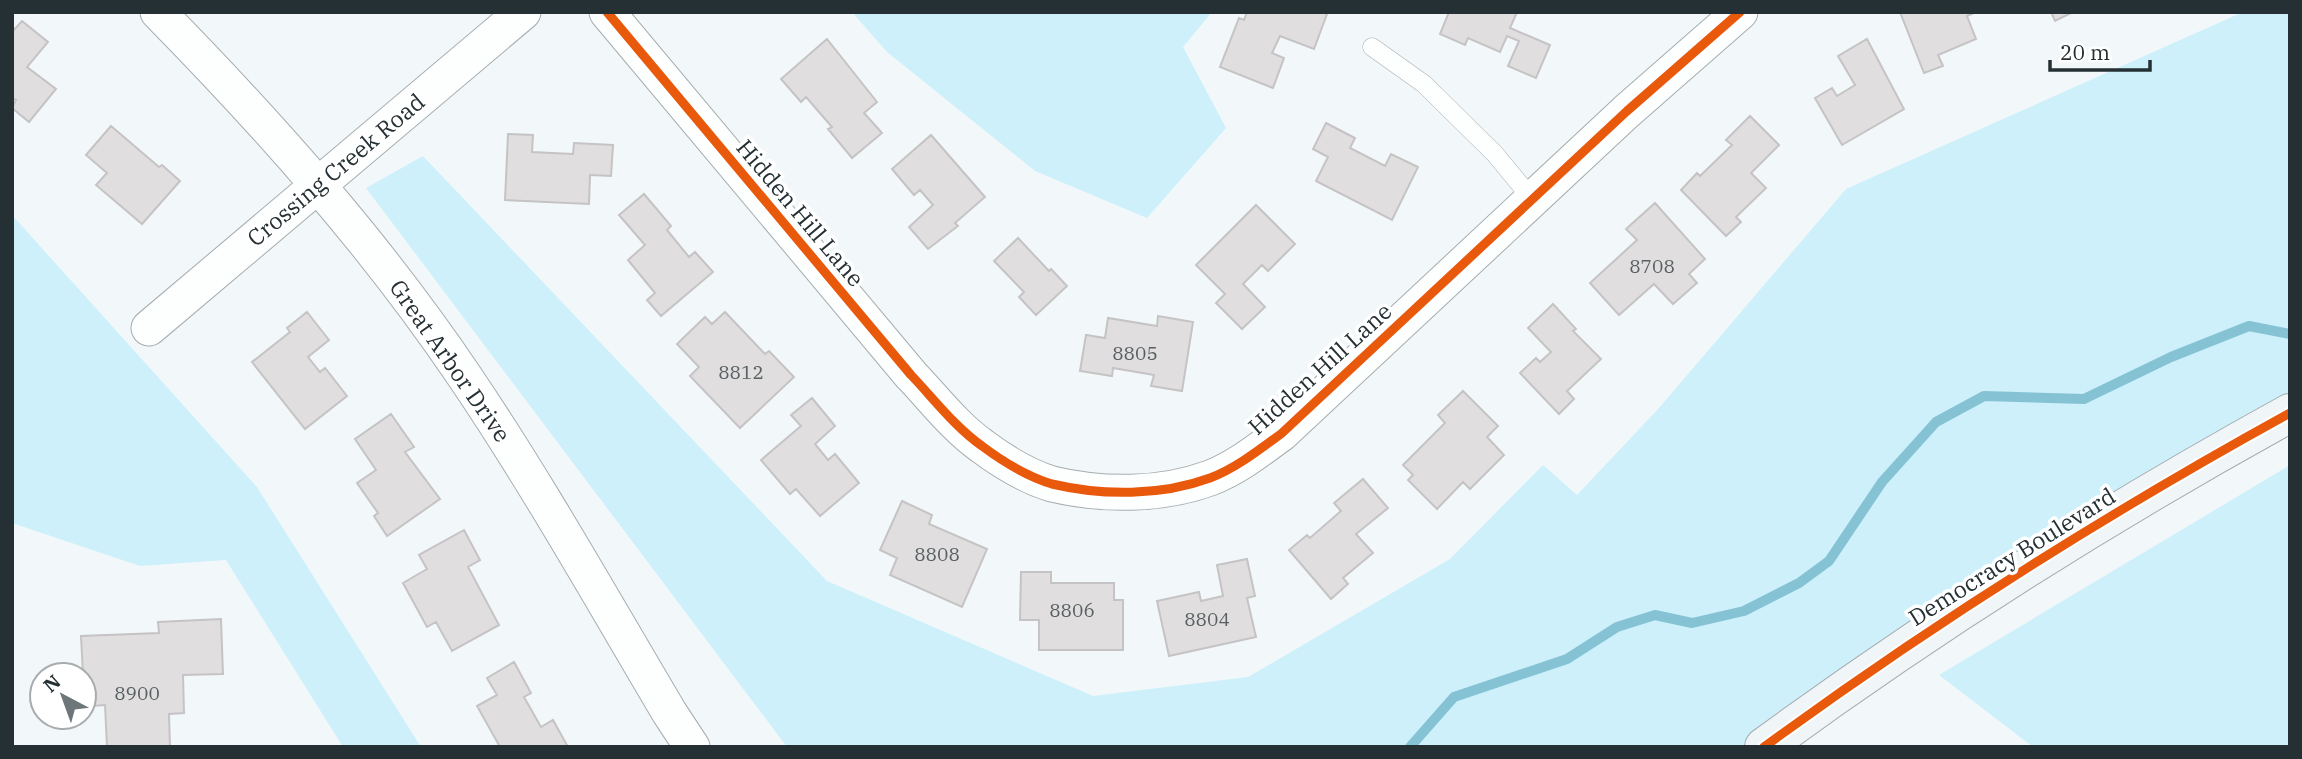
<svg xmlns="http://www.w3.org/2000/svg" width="2302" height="759" font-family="'IBM Plex Serif',serif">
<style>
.green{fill:#cdf0fb}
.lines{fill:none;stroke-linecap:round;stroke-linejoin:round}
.stream{stroke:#85c3d4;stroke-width:10}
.building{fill:#e0dedf;stroke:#c5c3c4;stroke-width:2}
.service-casing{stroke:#a6adaf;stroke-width:19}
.minor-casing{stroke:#a6adaf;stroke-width:37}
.secondary-casing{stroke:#a6adaf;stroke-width:40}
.service{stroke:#fdfefe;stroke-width:18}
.minor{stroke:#fdfefe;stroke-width:35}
.secondary{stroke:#f0f5f7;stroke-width:38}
.cycleway-casing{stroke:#fff;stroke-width:13}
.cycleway{stroke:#e8590c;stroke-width:9}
.labels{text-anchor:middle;stroke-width:7;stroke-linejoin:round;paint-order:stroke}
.number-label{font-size:19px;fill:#585f62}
.street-label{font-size:23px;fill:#253034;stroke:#fff}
</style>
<rect width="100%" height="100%" fill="#f2f8fa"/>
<path class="green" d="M 852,12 L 1212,12 L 1183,47 L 1226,128 L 1147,218 L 1035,171 L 887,52 Z
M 2243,12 L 2290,12 L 2290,413 L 1764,747 L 787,747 L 366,188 L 423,156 L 827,581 L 1093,696 L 1248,677 L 1450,559 L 1543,465 L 1577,495 L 1659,408 L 1846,189 Z
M 12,215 L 257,487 L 421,747 L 343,747 L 226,560 L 140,566 L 12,523 Z
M 2290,465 L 2290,747 L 2033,747 L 1939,675 Z"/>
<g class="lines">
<path class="stream" d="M 1410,747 L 1454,697 L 1567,659 L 1617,627 L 1655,615 L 1692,623 L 1744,611 L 1799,583 L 1829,561 L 1882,482 L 1936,422 L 1984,396 L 2084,399 L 2171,357 L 2249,326 L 2290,334"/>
</g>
<path class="building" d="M 1247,12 L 1323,12 L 1327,14 L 1314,49 L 1280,36 L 1272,53 L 1284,58 L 1273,88 L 1220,67 L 1239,18 L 1244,20 Z
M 1449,12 L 1517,12 L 1510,28 L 1550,45 L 1536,78 L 1508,66 L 1519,41 L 1507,36 L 1500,52 L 1468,38 L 1465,45 L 1440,34 Z
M 1900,12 L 1976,12 L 1967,16 L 1976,39 L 1938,55 L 1943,66 L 1924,73 Z
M 2051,12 L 2073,12 L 2055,21 Z
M 22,21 L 48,42 L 27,67 L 56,89 L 29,122 L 12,108 L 16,100 L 12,98 L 12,32 Z
M 827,39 L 877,102 L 864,113 L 882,133 L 852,158 L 828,129 L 832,127 L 806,97 L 801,102 L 781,79 Z
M 1867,39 L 1904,109 L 1842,145 L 1815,98 L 1832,88 L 1837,96 L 1855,85 L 1838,56 Z
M 1750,116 L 1779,145 L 1751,173 L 1766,188 L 1736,217 L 1741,222 L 1726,236 L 1681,190 L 1697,173 L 1700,176 L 1732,145 L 1726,140 Z
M 1326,123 L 1355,138 L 1350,148 L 1385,166 L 1391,154 L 1418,167 L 1392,220 L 1316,181 L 1328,157 L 1313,149 Z
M 111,126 L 159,167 L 162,165 L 180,181 L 142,224 L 96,185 L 107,173 L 86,155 Z
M 508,134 L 533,135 L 532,152 L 573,154 L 574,143 L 613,145 L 611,176 L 590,175 L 589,204 L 505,200 Z
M 931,135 L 985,197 L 955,223 L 958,226 L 928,249 L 909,227 L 933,205 L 920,190 L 914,195 L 892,169 Z
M 644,194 L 671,226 L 667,230 L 689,257 L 695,252 L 713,272 L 661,316 L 647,300 L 655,293 L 628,260 L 645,245 L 619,215 Z
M 1655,203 L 1705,259 L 1689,274 L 1697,283 L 1673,304 L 1654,284 L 1619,315 L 1590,283 L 1637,240 L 1626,229 Z
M 1256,205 L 1295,244 L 1268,271 L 1262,265 L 1243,284 L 1265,307 L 1242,329 L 1216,303 L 1225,294 L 1196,265 Z
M 1018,238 L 1049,271 L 1051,269 L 1067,286 L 1036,315 L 1019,297 L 1024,292 L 994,261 Z
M 1553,304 L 1576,329 L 1573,331 L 1601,359 L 1567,391 L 1574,399 L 1559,414 L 1520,373 L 1536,358 L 1540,362 L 1551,352 L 1528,328 Z
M 307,312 L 329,340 L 308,357 L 320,372 L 325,368 L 347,396 L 305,429 L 252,362 L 290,332 L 287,328 Z
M 725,312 L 765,354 L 769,351 L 794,377 L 740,428 L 690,376 L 699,367 L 677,344 L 705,317 L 712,324 Z
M 1158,316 L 1193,322 L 1182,391 L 1151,386 L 1154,375 L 1113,368 L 1112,376 L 1080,371 L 1086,335 L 1105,338 L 1108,318 L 1157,326 Z
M 1463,391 L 1498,426 L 1487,437 L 1504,455 L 1470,489 L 1463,482 L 1437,509 L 1408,480 L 1413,475 L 1403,465 L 1445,423 L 1438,415 Z
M 812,398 L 835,426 L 815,444 L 828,460 L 835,454 L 859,483 L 820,516 L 796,489 L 790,494 L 761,460 L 801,426 L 791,415 Z
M 391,414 L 414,447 L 405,452 L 440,499 L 387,536 L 374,516 L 378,513 L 357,483 L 376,470 L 355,439 Z
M 1363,479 L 1388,508 L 1356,534 L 1373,553 L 1343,578 L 1348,584 L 1331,599 L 1289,550 L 1307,535 L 1310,538 L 1341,511 L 1334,503 Z
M 902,501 L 932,515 L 929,524 L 987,549 L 962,607 L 890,575 L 897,558 L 880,550 Z
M 464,530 L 480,560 L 468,567 L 499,625 L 452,651 L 436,622 L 427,627 L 403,583 L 427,569 L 419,555 Z
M 1247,559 L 1255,596 L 1247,598 L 1256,637 L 1169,656 L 1157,601 L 1199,592 L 1201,601 L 1223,596 L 1217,565 Z
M 1021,572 L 1051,572 L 1051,583 L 1114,583 L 1114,600 L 1123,600 L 1123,650 L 1039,650 L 1039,620 L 1020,620 Z
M 221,619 L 223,674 L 183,675 L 184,713 L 169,714 L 170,747 L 107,747 L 105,705 L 92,706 L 91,680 L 84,680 L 83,675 L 81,636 L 159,633 L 158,622 Z
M 514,662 L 531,693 L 524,697 L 541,727 L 553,720 L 568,747 L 500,747 L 477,706 L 497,695 L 487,678 Z"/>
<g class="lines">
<g class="service-casing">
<path id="service" d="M 1372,47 L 1424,84 L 1495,154 L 1532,199"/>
</g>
<g class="minor-casing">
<path id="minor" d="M 158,12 C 269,125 376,245 465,377 C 538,485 602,599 669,712 L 692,747
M 607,12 L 911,375 C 934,399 955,427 982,446 C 1002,461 1029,477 1052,484 C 1103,496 1161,496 1210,478 C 1236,468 1259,450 1282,433 L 1627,111 L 1740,12
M 149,328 L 523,12"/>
</g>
<g class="secondary-casing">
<path id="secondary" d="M 1764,747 C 1932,624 2108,513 2290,413"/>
</g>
<use href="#service" class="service"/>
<use href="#minor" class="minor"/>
<use href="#secondary" class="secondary"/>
<g class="cycleway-casing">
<path id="cycleway" d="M 607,12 L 911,375 C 934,399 955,427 982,446 C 1002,461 1029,477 1052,484 C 1103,496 1161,496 1210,478 C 1236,468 1259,450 1282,433 L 1627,111 L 1740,12
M 1764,747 C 1932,624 2108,513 2290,413"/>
</g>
<use href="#cycleway" class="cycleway"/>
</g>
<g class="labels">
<g class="number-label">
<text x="1652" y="273">8708</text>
<text x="1135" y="360">8805</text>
<text x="741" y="379">8812</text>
<text x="937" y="561">8808</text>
<text x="1072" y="617">8806</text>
<text x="1207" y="626">8804</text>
<text x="137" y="700">8900</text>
</g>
<g class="street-label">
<text transform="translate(336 170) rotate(-40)" y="8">Crossing Creek Road</text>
<text transform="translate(800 213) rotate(50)" y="8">Hidden Hill Lane</text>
<text transform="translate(450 361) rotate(55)" y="8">Great Arbor Drive</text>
<text transform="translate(1320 369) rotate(-42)" y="8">Hidden Hill Lane</text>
<text transform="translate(2012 557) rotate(-32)" y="8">Democracy Boulevard</text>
</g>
</g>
<rect width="2302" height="759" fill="none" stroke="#253034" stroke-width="28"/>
<g transform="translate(63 696) rotate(319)"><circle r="33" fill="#ffffff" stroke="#a8acae" stroke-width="2"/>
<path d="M0-5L12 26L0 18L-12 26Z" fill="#6d7679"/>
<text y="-10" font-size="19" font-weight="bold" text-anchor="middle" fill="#253034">N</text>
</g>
<path d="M2050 60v10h100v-10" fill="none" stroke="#253034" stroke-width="3.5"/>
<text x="2060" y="60" font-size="21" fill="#253034" stroke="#ffffff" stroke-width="5" paint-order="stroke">20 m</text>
</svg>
